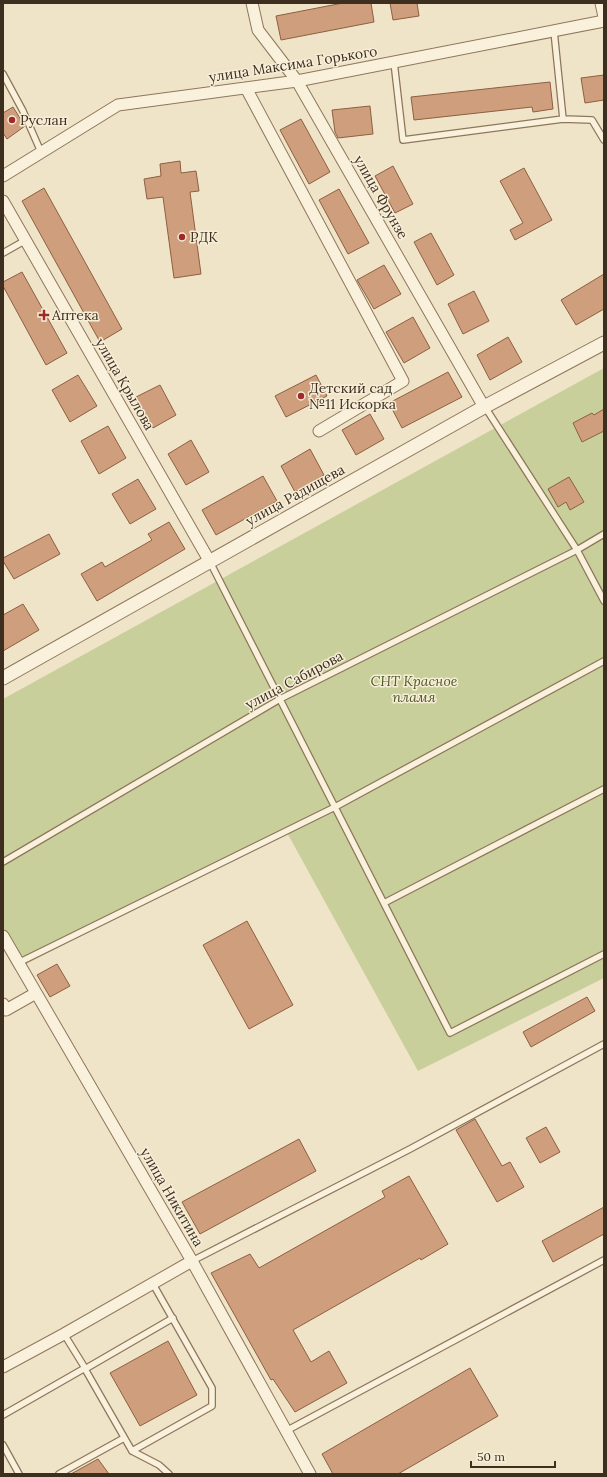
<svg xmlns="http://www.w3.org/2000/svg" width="607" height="1477" font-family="Lora,serif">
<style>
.green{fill:#c9cf9b}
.building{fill:#cf9f7d;stroke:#8d5f41}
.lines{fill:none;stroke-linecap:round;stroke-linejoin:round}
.service-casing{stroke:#8d765c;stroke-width:8}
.minor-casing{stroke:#8d765c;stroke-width:13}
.tertiary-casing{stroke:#8d765c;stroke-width:15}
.service{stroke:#faf1dc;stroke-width:5.5}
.minor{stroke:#faf1dc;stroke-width:11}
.tertiary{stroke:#faf1dc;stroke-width:13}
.poi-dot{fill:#9e2a2b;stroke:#f7eed8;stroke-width:1.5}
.labels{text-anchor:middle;stroke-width:3;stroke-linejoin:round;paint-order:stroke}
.street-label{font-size:14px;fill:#3d2e20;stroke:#f7eed8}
.poi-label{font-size:14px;fill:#3d2e20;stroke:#f7eed8;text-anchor:start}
.park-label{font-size:14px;font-style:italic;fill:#4d5a26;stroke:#f7eed8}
</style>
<rect width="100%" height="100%" fill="#f0e4c8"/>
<path class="green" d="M 604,368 L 604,978 L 418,1071 L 285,829 L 15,970 L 3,949 L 3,699 Z"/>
<path class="building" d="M 343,3 L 371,3 L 374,22 L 281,40 L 276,16 Z
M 390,3 L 417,3 L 419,16 L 393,20 Z
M 604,75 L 604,100 L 585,103 L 581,78 Z
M 550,82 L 553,109 L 533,112 L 532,107 L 414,120 L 411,97 Z
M 370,106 L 373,134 L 338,138 L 335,132 L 332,110 Z
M 13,107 L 25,126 L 7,139 L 3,133 L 3,113 Z
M 301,119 L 330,172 L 309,184 L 280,130 Z
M 180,161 L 181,173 L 196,171 L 199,191 L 190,192 L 201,274 L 174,278 L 163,197 L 147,199 L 144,179 L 161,176 L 160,164 Z
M 393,166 L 413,204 L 395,213 L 375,176 Z
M 524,168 L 552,220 L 515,240 L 510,230 L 523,223 L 500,181 Z
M 44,188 L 122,329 L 100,342 L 22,201 Z
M 339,189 L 369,243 L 348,254 L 319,200 Z
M 431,233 L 454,275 L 437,285 L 414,242 Z
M 384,265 L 401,294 L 374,309 L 357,280 Z
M 22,272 L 67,353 L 46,365 L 3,286 L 3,282 Z
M 604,274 L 604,309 L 576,325 L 561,300 Z
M 474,291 L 489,321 L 463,334 L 448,304 Z
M 413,317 L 430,348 L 404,363 L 386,332 Z
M 508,337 L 522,362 L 490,380 L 477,355 Z
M 448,372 L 462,397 L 402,428 L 389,403 Z
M 78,375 L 97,406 L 70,422 L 52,390 Z
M 316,375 L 327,396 L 286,417 L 275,396 Z
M 160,385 L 176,415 L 153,428 L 136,397 Z
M 604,409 L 604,431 L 582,442 L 573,423 L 592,413 L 594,415 Z
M 370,414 L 384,439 L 356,455 L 342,430 Z
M 108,426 L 126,458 L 99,474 L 81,441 Z
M 191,440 L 209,472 L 186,485 L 168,454 Z
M 310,449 L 324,475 L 295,492 L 281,466 Z
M 263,476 L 277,501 L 216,535 L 202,510 Z
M 569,477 L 584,502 L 570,510 L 566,502 L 558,507 L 548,489 Z
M 138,479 L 156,509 L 130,524 L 112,494 Z
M 169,522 L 185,549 L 97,601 L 81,574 L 102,562 L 105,567 L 152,540 L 148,534 Z
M 49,534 L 60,554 L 14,579 L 3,561 L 3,558 Z
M 23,604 L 39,630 L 3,651 L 3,615 Z
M 247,921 L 293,1005 L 249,1029 L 203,945 Z
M 57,964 L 70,986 L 50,997 L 37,975 Z
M 587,997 L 595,1011 L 531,1047 L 523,1032 Z
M 475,1119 L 502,1166 L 510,1162 L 524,1187 L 497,1202 L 456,1130 Z
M 546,1127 L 560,1152 L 540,1163 L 526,1138 Z
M 299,1139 L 316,1171 L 200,1234 L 182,1202 Z
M 409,1176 L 448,1244 L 421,1260 L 420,1258 L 293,1330 L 311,1362 L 329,1351 L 347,1383 L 295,1412 L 273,1379 L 271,1380 L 211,1273 L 250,1254 L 259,1268 L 385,1197 L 382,1191 Z
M 604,1207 L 604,1234 L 553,1262 L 542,1241 Z
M 168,1341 L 197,1395 L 140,1426 L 110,1373 Z
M 470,1368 L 498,1416 L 398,1474 L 333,1474 L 322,1454 Z
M 98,1459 L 109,1474 L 71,1474 Z"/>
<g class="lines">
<g class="service-casing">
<path id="service" d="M 554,31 L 563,119 L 592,120 L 604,140
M 394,62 L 403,140 L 563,119
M 3,74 L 23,111 L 41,152
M 3,253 L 26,240
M 485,407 L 577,550 L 604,601
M 210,562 L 450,1033 L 604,954
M 3,862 L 280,699 L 577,550 L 604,534
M 384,903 L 604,789
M 18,963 L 335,807 L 604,661
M 192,1261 L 410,1149 L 604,1044
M 153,1284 L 212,1388 L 212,1406 L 132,1451 L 85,1369 L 173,1318
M 3,1415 L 85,1368 L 64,1334
M 286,1431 L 604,1260
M 3,1445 L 19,1474
M 132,1451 L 159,1465 L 169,1474
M 59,1474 L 124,1438"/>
</g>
<g class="minor-casing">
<path id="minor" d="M 252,3 L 258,30 L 297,81 L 484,407
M 601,3 L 604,17
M 246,88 L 403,381 L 319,431
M 3,176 L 118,105 L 297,81 L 604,21
M 3,201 L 210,562
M 3,936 L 192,1261 L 310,1474
M 3,1004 L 6,1010 L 36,993
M 3,1367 L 64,1334 L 192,1261"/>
</g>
<g class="tertiary-casing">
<path id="tertiary" d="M 3,678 L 484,407 L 604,343"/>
</g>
<use href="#service" class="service"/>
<use href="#minor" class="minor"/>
<use href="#tertiary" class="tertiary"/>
</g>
<g class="poi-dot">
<circle cx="12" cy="120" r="4"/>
<circle cx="182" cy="237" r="4"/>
<path d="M42 309h4v4h4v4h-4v4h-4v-4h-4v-4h4z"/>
<circle cx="301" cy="396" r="4"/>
</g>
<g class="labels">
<g class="street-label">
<text transform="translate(293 64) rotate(-9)" y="5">улица Максима Горького</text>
<text transform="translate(381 197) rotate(60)" y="5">улица Фрунзе</text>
<text transform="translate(125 384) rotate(60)" y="5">улица Крылова</text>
<text transform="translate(295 495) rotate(-29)" y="5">улица Радищева</text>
<text transform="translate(294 680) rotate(-28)" y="5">улица Сабирова</text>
<text transform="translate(172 1197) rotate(60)" y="5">улица Никитина</text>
</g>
<g class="poi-label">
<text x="20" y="125">Руслан</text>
<text x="190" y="242">РДК</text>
<text x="52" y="320">Аптека</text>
<text x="309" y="393">Детский сад<tspan x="309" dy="16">№11 Искорка</tspan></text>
</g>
<g class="park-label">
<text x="414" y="686">СНТ Красное<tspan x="414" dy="16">пламя</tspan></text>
</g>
</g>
<rect width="607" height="1477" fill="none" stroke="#3d2e20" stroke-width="8"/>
<path d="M471 1461v6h84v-6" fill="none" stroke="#3d2e20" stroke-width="2"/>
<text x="477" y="1461" font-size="12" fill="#3d2e20" stroke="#f7eed8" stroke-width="3" paint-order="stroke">50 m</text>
</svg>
